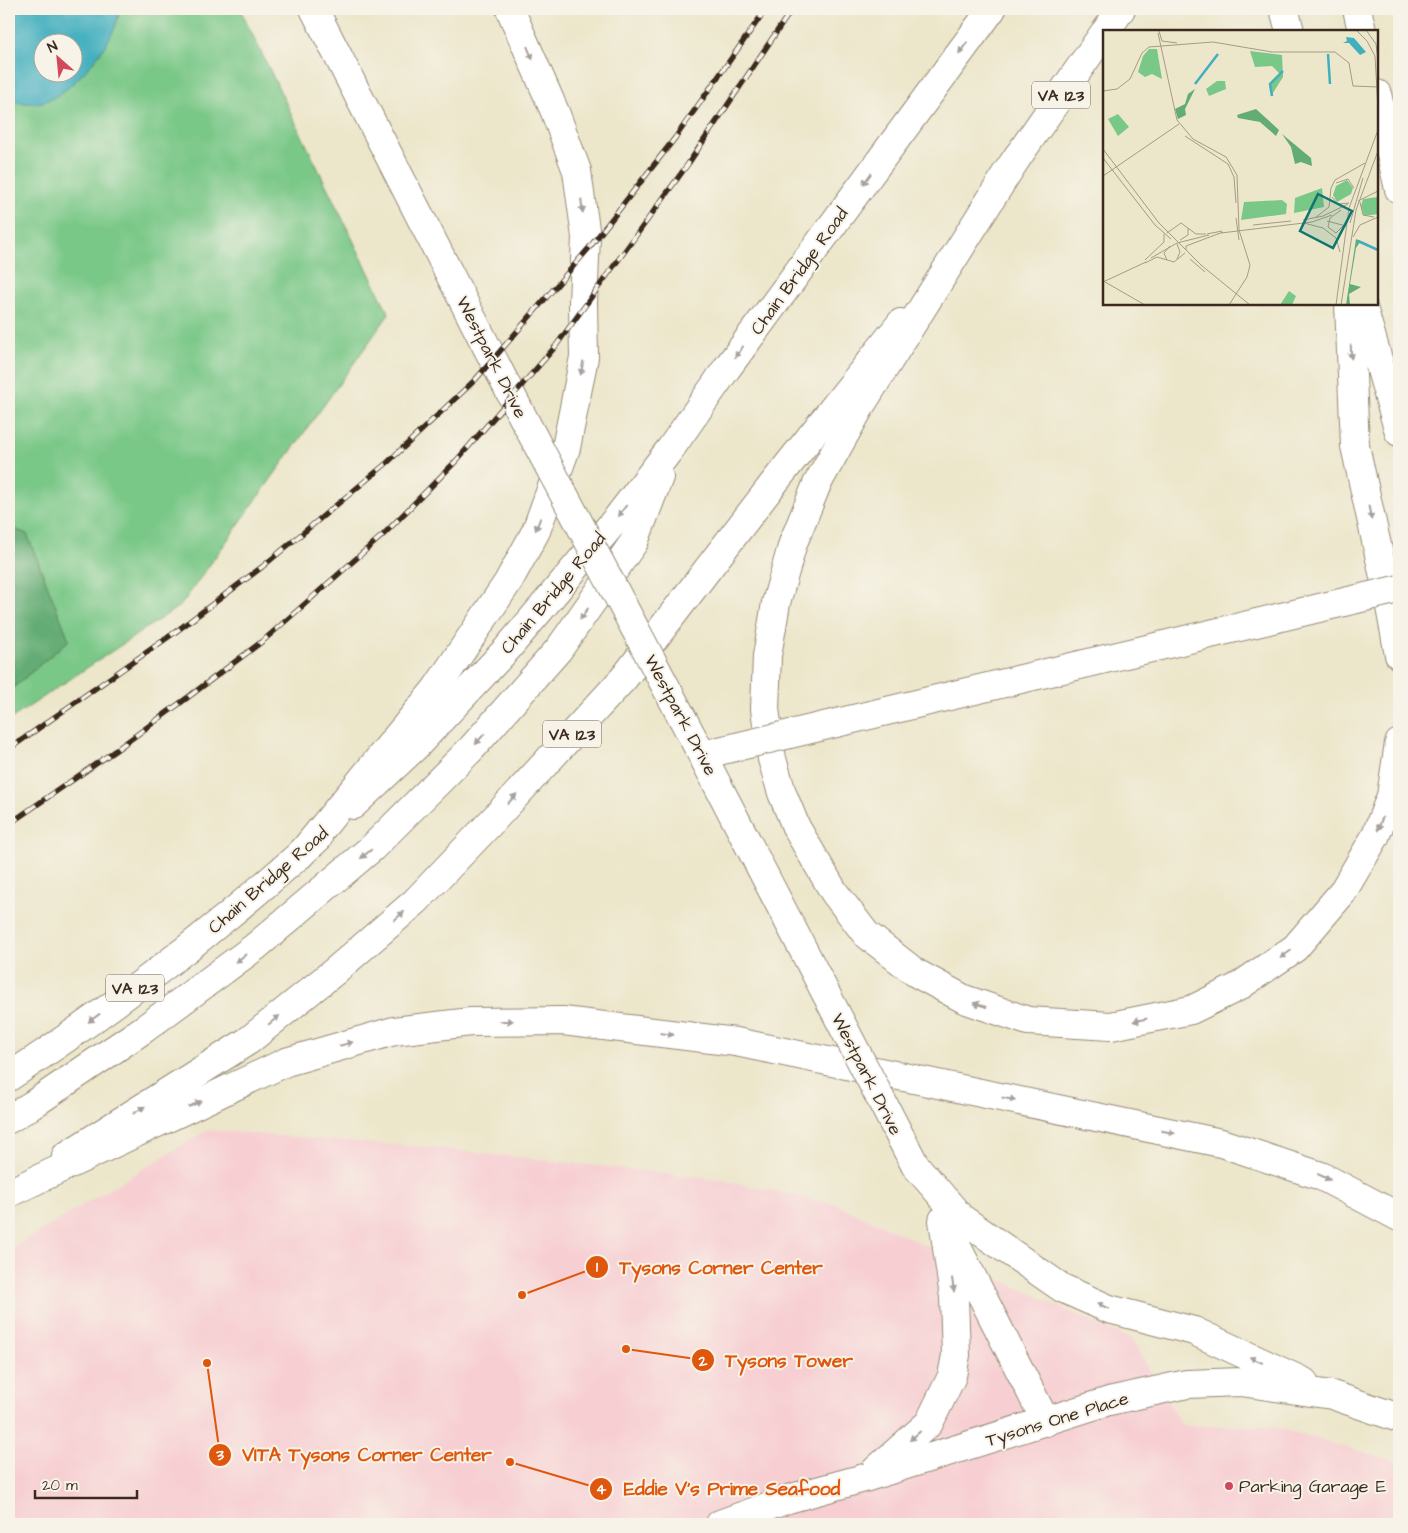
<svg xmlns="http://www.w3.org/2000/svg" width="1408" height="1533" font-family="'Architects Daughter',sans-serif">
<style>
.built{fill:#f7cfd3}
.green{fill:#7ac888;stroke:#5a7953}
.forest{fill:#63ac74;stroke:#4f6b49}
.water{fill:#42afbf;stroke:#3e6c6e;fill-rule:evenodd}
.lines{fill:none;stroke-linecap:round;stroke-linejoin:round}
.minor-casing{stroke:#948874;stroke-width:30}
.major-casing{stroke:#948874;stroke-width:30}
.highway-casing{stroke:#948874;stroke-width:30}
.minor{stroke:#fff;stroke-width:28}
.major{stroke:#fff;stroke-width:28}
.highway{stroke:#fff;stroke-width:28}
.rail-casing{stroke:#3b2a1e;stroke-width:5.5}
.rail{stroke:#f7f3e8;stroke-width:4;stroke-dasharray:11;stroke-linecap:butt}
.minor-bridge-casing{stroke:#948874;stroke-width:30;stroke-linecap:butt}
.highway-bridge-casing{stroke:#948874;stroke-width:30;stroke-linecap:butt}
.minor-bridge{stroke:#fff;stroke-width:28}
.highway-bridge{stroke:#fff;stroke-width:28}
.oneway{fill:#a79f9a}
.poi-dot{fill:#d1495b;stroke:#f7f3e8;stroke-width:2}
.labels{text-anchor:middle;stroke-width:4;stroke-linejoin:round;paint-order:stroke}
.shield{fill:#f7f3e8;stroke:#73665b;stroke-width:1}
.shield-label{font-size:16px;font-weight:bold;fill:#3b2a1e}
.street-label{font-size:18px;fill:#3b2a1e;stroke:#f7f3e8}
.poi-label{font-size:18px;fill:#3b2a1e;stroke:#f7f3e8;text-anchor:start}
.inset-river{fill:none;stroke:#42afbf;stroke-width:2.5}
.inset-road{fill:none;stroke:#a59b85;stroke-width:1}
.view{fill:#0f766e;fill-opacity:0.15;stroke:#0f766e;stroke-width:2.5}
.inset-edge{fill:none;stroke:#3b2a1e;stroke-width:2.5}
.leader{fill:none;stroke:#df570d;stroke-width:2}
.callout-dot{fill:#df570d;stroke:#f7f3e8;stroke-width:2}
.mark-label{font-size:15px;text-anchor:middle;font-weight:bold;fill:#fff}
.callout-label{font-size:19px;text-anchor:middle;font-weight:bold;fill:#df570d;stroke:#f7f3e8;stroke-width:4;stroke-linejoin:round;paint-order:stroke}
</style>
<rect width="100%" height="100%" fill="#f7f3e8"/>
<filter id="ink" filterUnits="userSpaceOnUse"><feTurbulence type="fractalNoise" baseFrequency=".02" numOctaves="2"/><feDisplacementMap in="SourceGraphic" scale="10" xChannelSelector="R" yChannelSelector="G"/><feConvolveMatrix kernelMatrix="1 2 1 2 8 2 1 2 1" color-interpolation-filters="sRGB"/></filter>
<filter id="wash" filterUnits="userSpaceOnUse"><feTurbulence type="fractalNoise" baseFrequency=".0096" numOctaves="4" result="noise"/><feDisplacementMap in="SourceGraphic" scale="20" xChannelSelector="R" yChannelSelector="G"/><feGaussianBlur stdDeviation="1.12" result="paint"/><feColorMatrix in="noise" values="0 0 0 0 0 0 0 0 0 0 0 0 0 0 0 0 0 1.4 0 .05"/><feComposite in="paint" operator="in"/></filter>
<g filter="url(#wash)">
<rect width="100%" height="100%" fill="#ece6ca"/>
<path class="built" d="M 207,1130 L 444,1149 L 721,1180 L 835,1204 L 1133,1340 L 1182,1426 L 1271,1426 L 1399,1462 L 1399,1524 L 9,1524 L 9,1250 Z"/>
<path class="green" d="M 119,9 L 240,9 L 389,314 L 181,605 L 9,720 L 9,691 L 69,640 L 27,534 L 9,527 L 9,101 L 17,102 L 78,79 L 120,11 Z"/>
<path class="forest" d="M 9,527 L 27,534 L 69,640 L 9,691 Z"/>
<path class="water" d="M 9,9 L 119,9 C 120,37 75,88 51,99 C 35,106 25,103 9,101 ZM 42,42 L 72,42 L 72,72 L 42,72 Z"/>
</g>
<g filter="url(#ink)">
<g class="lines">
<g class="minor-casing">
<path id="minor" d="M 314,9 L 518,408
M 915,1165 L 961,1218 L 1062,1288 L 1109,1309 L 1194,1331 L 1304,1382
M 954,1241 L 1046,1422
M 876,1470 L 929,1423 L 952,1376 L 956,1355 L 954,1297 L 943,1220
M 720,1524 L 788,1499 L 868,1477 L 1109,1401 L 1187,1384 L 1241,1382 L 1332,1395 L 1399,1418"/>
</g>
<g class="major-casing">
<path id="major" d="M 1106,31 L 1121,9
M 1005,175 L 1104,33
M 353,805 L 417,745 L 507,649 L 618,517 L 671,448 L 727,368 L 992,9
M 9,1077 C 85,1027 158,973 229,915 C 259,890 289,865 318,838
M 9,1119 L 32,1105 L 144,1029 L 255,947 L 373,847 L 472,748 L 559,649 L 634,542 L 659,477
M 66,1156 L 248,1041 L 335,971 L 416,901 L 496,817 L 624,678 L 777,479 L 901,323"/>
</g>
<g class="highway-casing">
<path id="highway" d="M 1284,9 L 1290,31
M 1357,9 L 1362,31
M 1377,94 L 1399,189
M 1018,156 L 863,402 L 817,484 L 793,543 L 776,603 L 767,656 L 765,709 L 772,759 L 782,793 L 796,827 L 834,892 L 866,934 L 916,973 L 964,999 L 1028,1021 L 1111,1026 L 1191,1010 L 1238,987 L 1295,948 L 1342,893 L 1375,837 L 1391,796 L 1399,743
M 1349,304 L 1355,446 L 1386,586 L 1399,655
M 1362,304 L 1399,432
M 300,855 L 436,689 L 508,582 L 536,531 L 566,448 L 584,357 L 583,303 L 586,237 L 577,171 L 555,112 L 510,9
M 9,1193 L 286,1062 L 394,1031 L 471,1022 L 563,1021 L 736,1042 L 1221,1143 L 1321,1176 L 1399,1217"/>
</g>
<use href="#minor" class="minor"/>
<use href="#major" class="major"/>
<use href="#highway" class="highway"/>
<g class="rail-casing">
<path id="rail" d="M 9,749 L 174,633 L 262,567 L 388,462 L 476,379 L 589,248 L 675,138 L 766,9
M 9,824 L 116,750 L 187,698 L 264,640 L 384,534 L 457,460 L 555,347 L 688,164 L 792,9"/>
</g>
<use href="#rail" class="rail"/>
<g class="minor-bridge-casing">
<path id="minor-bridge" d="M 518,408 L 702,755 L 915,1165"/>
</g>
<g class="highway-bridge-casing">
<path id="highway-bridge" d="M 702,755 L 1399,589"/>
</g>
<use href="#minor-bridge" class="minor-bridge"/>
<use href="#highway-bridge" class="highway-bridge"/>
</g>
<defs><path id="oneway-solid" d="M-6-.8H1V-3.2L6.5 0L1 3.2V.8H-6Z" transform="scale(1.25)"/></defs>
<g class="oneway">
<use href="#oneway-solid" transform="translate(963 48) rotate(126)"/>
<use href="#oneway-solid" transform="translate(530 53) rotate(67)"/>
<use href="#oneway-solid" transform="translate(867 179) rotate(126)"/>
<use href="#oneway-solid" transform="translate(582 206) rotate(83)"/>
<use href="#oneway-solid" transform="translate(739 352) rotate(126)"/>
<use href="#oneway-solid" transform="translate(1351 352) rotate(88)"/>
<use href="#oneway-solid" transform="translate(582 368) rotate(101)"/>
<use href="#oneway-solid" transform="translate(622 511) rotate(128)"/>
<use href="#oneway-solid" transform="translate(1370 513) rotate(78)"/>
<use href="#oneway-solid" transform="translate(538 524) rotate(111)"/>
<use href="#oneway-solid" transform="translate(584 614) rotate(125)"/>
<use href="#oneway-solid" transform="translate(480 739) rotate(131)"/>
<use href="#oneway-solid" transform="translate(512 799) rotate(-48)"/>
<use href="#oneway-solid" transform="translate(1380 824) rotate(110)"/>
<use href="#oneway-solid" transform="translate(366 854) rotate(140)"/>
<use href="#oneway-solid" transform="translate(399 916) rotate(-41)"/>
<use href="#oneway-solid" transform="translate(1286 954) rotate(145)"/>
<use href="#oneway-solid" transform="translate(241 958) rotate(144)"/>
<use href="#oneway-solid" transform="translate(980 1005) rotate(-162)"/>
<use href="#oneway-solid" transform="translate(94 1018) rotate(144)"/>
<use href="#oneway-solid" transform="translate(274 1020) rotate(-39)"/>
<use href="#oneway-solid" transform="translate(1140 1020) rotate(168)"/>
<use href="#oneway-solid" transform="translate(506 1021) rotate(-1)"/>
<use href="#oneway-solid" transform="translate(667 1034) rotate(7)"/>
<use href="#oneway-solid" transform="translate(346 1044) rotate(-16)"/>
<use href="#oneway-solid" transform="translate(1009 1099) rotate(12)"/>
<use href="#oneway-solid" transform="translate(195 1104) rotate(-25)"/>
<use href="#oneway-solid" transform="translate(139 1110) rotate(-32)"/>
<use href="#oneway-solid" transform="translate(1168 1132) rotate(11)"/>
<use href="#oneway-solid" transform="translate(1324 1177) rotate(25)"/>
<use href="#oneway-solid" transform="translate(953 1285) rotate(82)"/>
<use href="#oneway-solid" transform="translate(1103 1306) rotate(-156)"/>
<use href="#oneway-solid" transform="translate(1256 1360) rotate(-155)"/>
<use href="#oneway-solid" transform="translate(915 1436) rotate(139)"/>
</g>
</g>
<circle class="poi-dot" cx="1229" cy="1486" r="5"/>
<g class="labels">
<g class="shield">
<rect x="1032" y="81.5" width="58" height="27" rx="4"/>
<rect x="543" y="720.5" width="58" height="27" rx="4"/>
<rect x="106" y="974.5" width="58" height="27" rx="4"/>
</g>
<g class="shield-label">
<text x="1061" y="101">VA 123</text>
<text x="572" y="740">VA 123</text>
<text x="135" y="994">VA 123</text>
</g>
<g class="street-label">
<text transform="translate(799 271) rotate(-54)" y="6">Chain Bridge Road</text>
<text transform="translate(492 357) rotate(63)" y="6">Westpark Drive</text>
<text transform="translate(553 593) rotate(-50)" y="6">Chain Bridge Road</text>
<text transform="translate(681 715) rotate(62)" y="6">Westpark Drive</text>
<text transform="translate(268 880) rotate(-41)" y="6">Chain Bridge Road</text>
<text transform="translate(867 1074) rotate(63)" y="6">Westpark Drive</text>
<text transform="translate(1057 1419) rotate(-17)" y="6">Tysons One Place</text>
</g>
<g class="poi-label">
<text x="1239" y="1492">Parking Garage E</text>
</g>
</g>
<g transform="translate(1103 30)">
<rect width="275" height="275" fill="#ece6ca"/>
<path d="M 46,19 L 54,19 L 59,49 L 49,44 L 42,47 L 35,42 L 40,26 ZM 147,21 L 179,25 L 180,47 L 168,66 L 168,52 L 177,44 L 169,36 L 152,37 ZM 114,51 L 122,51 L 123,59 L 106,66 L 103,59 ZM 15,84 L 26,97 L 15,106 L 5,89 ZM 244,150 L 250,158 L 248,164 L 234,172 L 230,165 L 233,156 ZM 219,158 L 221,177 L 191,183 L 192,168 ZM 275,167 L 275,184 L 261,186 L 258,176 L 260,169 ZM 179,170 L 184,174 L 183,184 L 138,190 L 141,172 ZM 186,261 L 193,266 L 189,275 L 177,275 Z" fill="#7ac888"/>
<path d="M 92,59 L 82,79 L 83,85 L 75,89 L 72,79 L 82,74 L 85,64 ZM 153,79 L 176,100 L 173,106 L 157,92 L 135,88 L 134,85 ZM 179,104 L 208,128 L 209,136 L 198,132 L 192,134 L 188,117 ZM 253,209 L 265,214 L 257,212 L 253,218 L 247,254 L 258,257 L 246,264 L 247,275 L 243,275 Z" fill="#63ac74"/>
<path d="M 243,7 L 251,8 L 263,22 L 257,25 L 246,13 L 240,13 L 244,11 Z" fill="#42afbf"/>
<path class="inset-river" d="M 225,24 L 227,54M 92,54 L 115,24M 169,66 L 167,54 L 180,41M 255,211 L 275,220"/>
<path class="inset-road" d="M 253,0 L 264,11 L 272,26 L 275,79M 263,0 L 273,14 L 275,30M 56,1 L 59,11 L 74,13M 55,3 L 74,90 L 90,109 L 123,127 L 134,145 L 136,200 L 147,235 L 144,247 L 126,275M 250,56 L 275,57M 0,61 L 14,59 L 27,49 L 39,23 L 46,17 L 110,12 L 169,22 L 232,22 L 246,33 L 250,56M 82,106 L 125,134 L 131,147 L 133,173M 0,119 L 56,193 L 98,235 L 147,275M 0,128 L 52,195 L 68,209M 0,146 L 76,94M 233,153 L 245,149 L 251,158M 229,167 L 235,174 L 246,173M 255,171 L 275,161M 257,172 L 260,185 L 271,187M 238,180 L 227,188 L 225,197 L 233,203 L 241,195M 133,188 L 136,210M 212,188 L 226,177 L 228,158 L 232,150 L 262,133M 200,190 L 220,186 L 245,174M 224,191 L 243,196M 201,193 L 220,198 L 233,208 L 237,222M 247,193 L 260,148M 150,195 L 188,191M 64,203 L 78,193 L 93,204 L 103,204M 118,203 L 209,192 L 229,185M 104,204 L 119,201M 250,207 L 257,195 L 275,187M 77,210 L 85,205 L 85,198M 74,214 L 77,222 L 74,229M 83,220 L 83,216 L 120,202M 48,228 L 74,213 L 106,205M 87,229 L 102,242M 42,230 L 61,212 L 61,204M 64,230 L 61,223 L 67,216M 42,233 L 54,227 L 71,232 L 82,223M 0,252 L 43,232M 2,252 L 42,275M 233,275 L 246,178 L 275,100M 238,275 L 253,180 L 275,121"/>
<path class="view" d="M 215,164 L 249,181 L 230,218 L 197,201 Z"/>
<rect width="275" height="275" class="inset-edge"/>
</g>
<path class="leader" d="M522 1295L597 1267M626 1349L703 1360M207 1363L220 1455M510 1462L601 1489"/>
<g class="callout-dot">
<circle cx="522" cy="1295" r="5"/>
<circle cx="626" cy="1349" r="5"/>
<circle cx="207" cy="1363" r="5"/>
<circle cx="510" cy="1462" r="5"/>
<circle cx="597" cy="1267" r="12"/>
<circle cx="703" cy="1360" r="12"/>
<circle cx="220" cy="1455" r="12"/>
<circle cx="601" cy="1489" r="12"/>
</g>
<g class="mark-label">
<text x="597" y="1272">1</text>
<text x="703" y="1366">2</text>
<text x="220" y="1460">3</text>
<text x="601" y="1494">4</text>
</g>
<g class="callout-label">
<text x="721" y="1274">Tysons Corner Center</text>
<text x="789" y="1367">Tysons Tower</text>
<text x="367" y="1461">VITA Tysons Corner Center</text>
<text x="732" y="1495">Eddie V's Prime Seafood</text>
</g>
<rect width="1408" height="1533" fill="none" stroke="#f7f3e8" stroke-width="30"/>
<g transform="translate(58 58) rotate(333)"><circle r="24" fill="#f7f3e8" stroke="#aca397"/>
<path d="M0-4L9 19L0 12L-9 19Z" fill="#d1495b"/>
<text y="-8" font-size="14" font-weight="bold" text-anchor="middle" fill="#3b2a1e">N</text>
</g>
<path d="M35 1490v8h102v-8" fill="none" stroke="#3b2a1e" stroke-width="2.5"/>
<text x="42" y="1490" font-size="15" fill="#3b2a1e" stroke="#f7f3e8" stroke-width="4" paint-order="stroke">20 m</text>
</svg>
